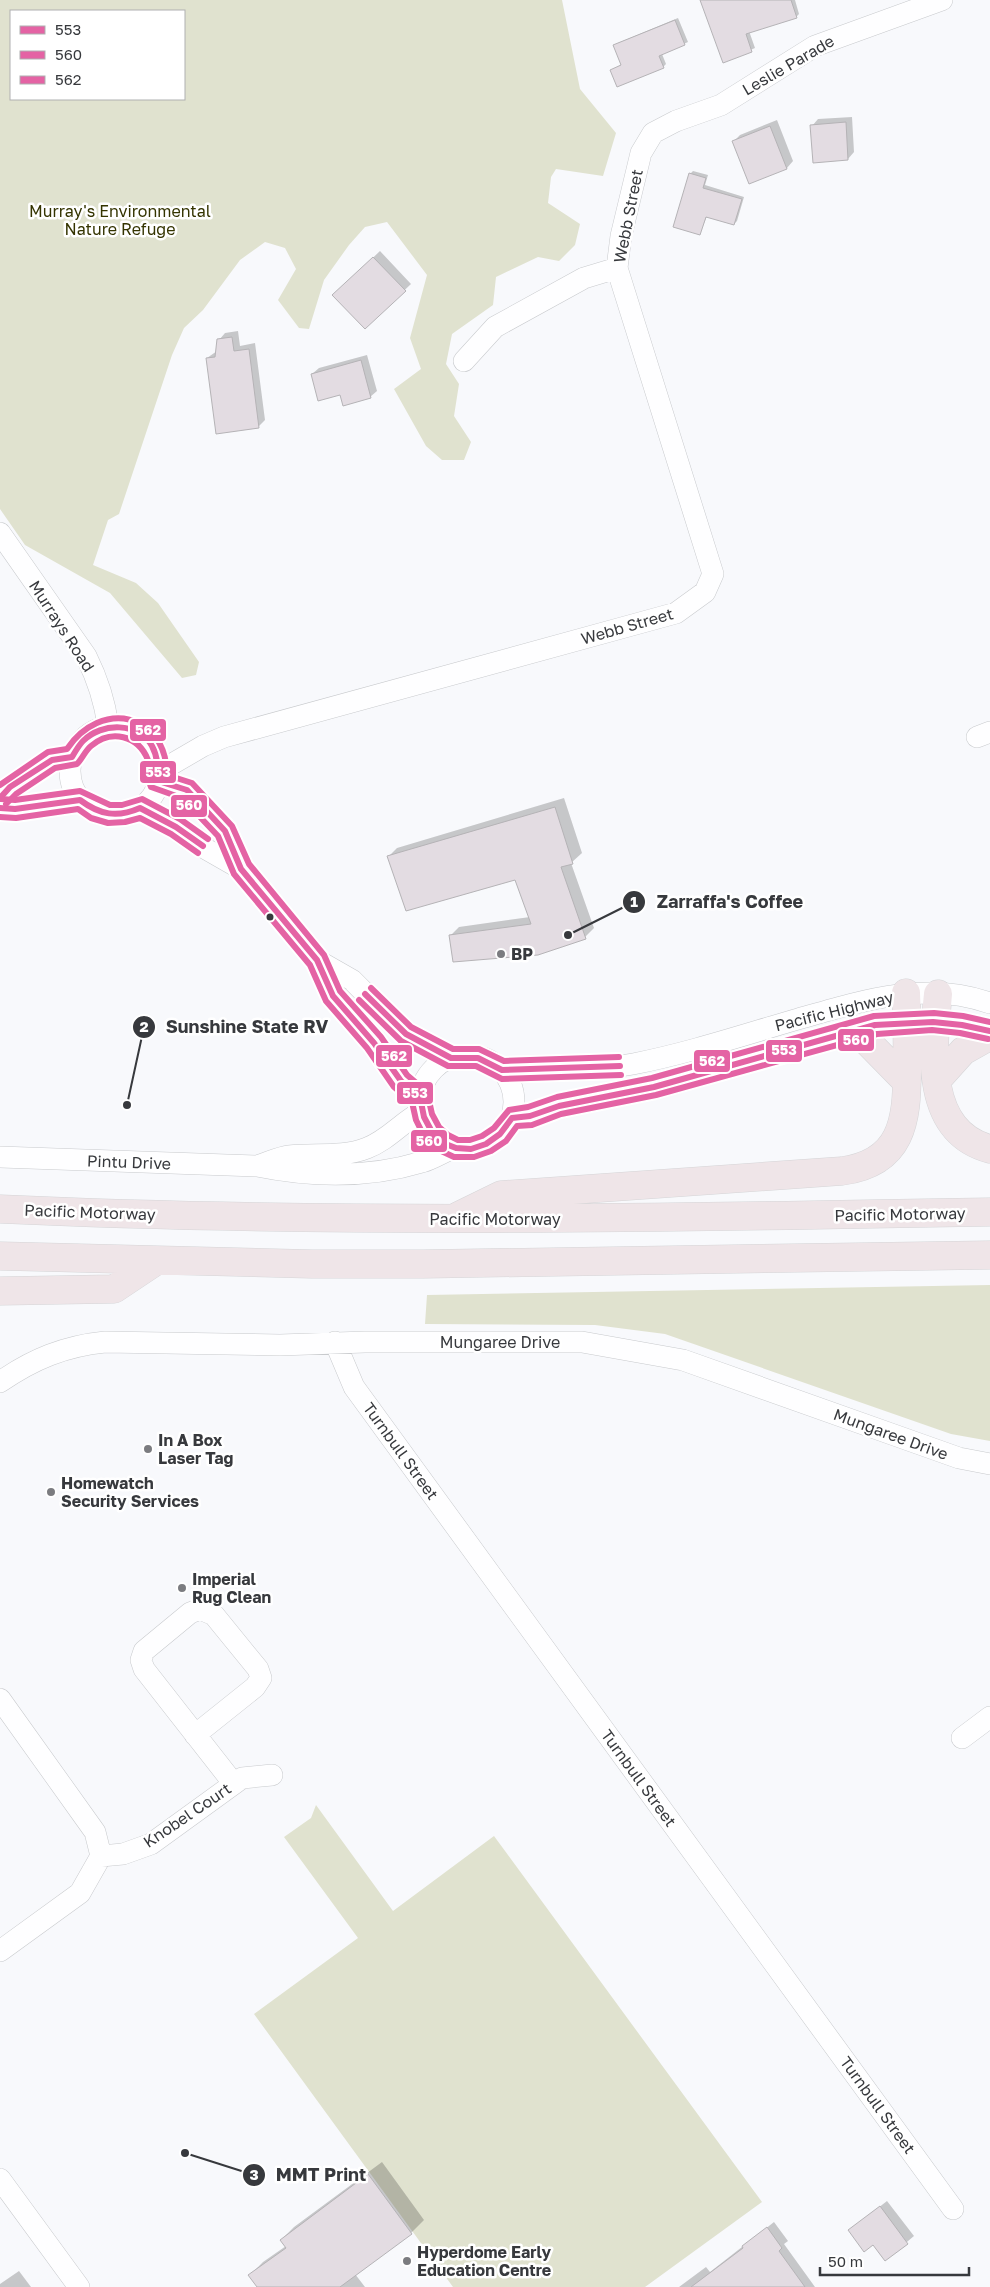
<svg xmlns="http://www.w3.org/2000/svg" width="990" height="2287" font-family="'Golos Text',sans-serif">
<style>
.green{fill:#e0e2cf;fill-rule:evenodd}
.shadow{fill:#0003}
.building{fill:#e3dce2;stroke:#b5b3b6}
.lines{fill:none;stroke-linecap:round;stroke-linejoin:round}
.minor-casing{stroke:#c8cacd;stroke-width:22}
.highway-casing{stroke:#d5d5d7;stroke-width:29}
.minor{stroke:#fefeff;stroke-width:21}
.highway{stroke:#efe5e8;stroke-width:28}
.bus-1-casing{stroke:#fff;stroke-width:10}
.bus-2-casing{stroke:#fff;stroke-width:10}
.bus-3-casing{stroke:#fff;stroke-width:10}
.bus-1{stroke:#e463a4;stroke-width:6}
.bus-2{stroke:#e463a4;stroke-width:6}
.bus-3{stroke:#e463a4;stroke-width:6}
.bus-dot{fill:#37393d;stroke:#fff;stroke-width:2}
.poi-dot{fill:#7b7c80;stroke:#fff;stroke-width:2}
.labels{text-anchor:middle;stroke-width:5;stroke-linejoin:round;paint-order:stroke}
.street-label{font-size:16px;fill:#37393d;stroke:#fff}
.park-label{font-size:16px;fill:#343400;stroke:#fff}
.poi-label{font-size:16px;font-weight:bold;fill:#37393d;stroke:#fff;text-anchor:start}
.leader{fill:none;stroke:#37393d;stroke-width:2}
.callout-dot{fill:#37393d;stroke:#fff;stroke-width:2}
.mark-label{font-size:15px;text-anchor:middle;font-weight:bold;fill:#fff}
.callout-label{font-size:18px;text-anchor:middle;font-weight:bold;fill:#37393d;stroke:#fff;stroke-width:5;stroke-linejoin:round;paint-order:stroke}
.line-badge{stroke:#fff;stroke-width:2}
.badge-label{font-size:14px;text-anchor:middle;font-weight:bold;fill:#fff}
</style>
<rect width="100%" height="100%" fill="#f8f9fc"/>
<path class="green" d="M 0,0 L 562,0 L 580,89 L 616,133 L 603,176 L 556,169 L 551,177 L 548,203 L 580,224 L 575,245 L 559,261 L 538,257 L 496,277 L 493,305 L 452,334 L 446,364 L 459,384 L 454,416 L 471,442 L 464,460 L 442,460 L 426,446 L 394,389 L 421,369 L 410,338 L 427,275 L 387,222 L 365,227 L 349,245 L 324,280 L 309,329 L 299,328 L 278,300 L 296,269 L 285,248 L 265,242 L 240,260 L 203,310 L 184,328 L 172,355 L 119,514 L 108,520 L 93,565 L 136,583 L 158,603 L 199,662 L 196,675 L 182,678 L 110,593 L 25,545 L 0,509 ZM 11,11 L 184,11 L 184,99 L 11,99 Z
M 990,1285 L 990,1441 L 951,1434 L 665,1334 L 595,1325 L 425,1324 L 427,1295 Z
M 316,1805 L 393,1911 L 494,1836 L 762,2202 L 645,2287 L 453,2287 L 254,2014 L 358,1938 L 284,1837 L 311,1818 Z"/>
<path class="shadow" d="M 702,0 L 795,0 L 799,14 L 796,17 L 749,31 L 755,48 L 724,61 Z
M 678,18 L 688,42 L 662,54 L 666,64 L 663,67 L 612,70 L 622,64 L 615,46 L 618,43 Z
M 852,117 L 854,152 L 848,159 L 812,126 L 818,119 Z
M 777,120 L 793,161 L 787,168 L 750,182 L 734,141 L 740,135 Z
M 693,171 L 708,175 L 705,185 L 744,197 L 737,221 L 734,224 L 707,216 L 700,233 L 690,174 Z
M 380,251 L 411,284 L 365,328 L 334,295 Z
M 238,331 L 240,346 L 255,343 L 265,420 L 258,427 L 207,358 L 217,351 L 219,340 L 225,333 Z
M 367,355 L 377,391 L 370,397 L 341,394 L 312,374 L 319,368 Z
M 564,798 L 582,853 L 571,863 L 594,928 L 585,937 L 450,936 L 459,927 L 530,917 L 516,879 L 388,857 L 397,848 Z
M 382,2162 L 424,2220 L 411,2233 L 355,2274 L 365,2287 L 258,2287 L 250,2275 L 263,2262 L 286,2246 L 281,2240 L 294,2227 Z
M 887,2201 L 914,2236 L 889,2257 L 874,2243 L 850,2230 Z
M 774,2222 L 788,2241 L 784,2244 L 815,2287 L 679,2287 L 706,2267 L 710,2272 Z
M 19,2271 L 31,2287 L 0,2287 L 0,2284 Z"/>
<path class="building" d="M 700,0 L 791,0 L 797,18 L 746,34 L 752,52 L 723,63 Z
M 675,20 L 685,45 L 659,56 L 664,68 L 617,87 L 610,70 L 621,65 L 613,45 Z
M 846,122 L 848,160 L 813,163 L 810,125 Z
M 770,126 L 787,169 L 749,184 L 732,141 Z
M 689,173 L 706,178 L 703,188 L 742,199 L 734,225 L 706,217 L 700,235 L 673,227 Z
M 373,257 L 406,291 L 365,329 L 332,295 Z
M 232,337 L 234,351 L 249,349 L 259,428 L 216,434 L 206,358 L 215,357 L 217,339 Z
M 361,360 L 371,398 L 343,406 L 340,395 L 318,401 L 311,374 Z
M 555,807 L 573,864 L 561,867 L 586,939 L 538,955 L 453,962 L 449,935 L 531,924 L 515,880 L 406,911 L 387,856 Z
M 368,2174 L 412,2234 L 340,2287 L 257,2287 L 248,2275 L 286,2248 L 280,2240 Z
M 880,2206 L 908,2244 L 885,2261 L 873,2245 L 864,2252 L 848,2230 Z
M 767,2227 L 782,2248 L 779,2251 L 805,2287 L 691,2287 L 743,2248 L 742,2246 Z"/>
<g class="lines">
<g class="minor-casing">
<path id="minor" d="M 464,361 L 495,327 L 584,278 L 617,268
M 0,533 L 86,656 C 97,678 105,702 108,726
M70 771a45 45 0 1 1 90 0a45 45 0 1 1-90 0Z
M 977,737 L 990,732
M 160,771 L 203,746 L 224,737 L 676,613 L 705,592 L 713,574 L 617,268 L 621,236 L 641,153 L 653,133 L 676,121 L 721,105 L 815,46 L 942,0
M 158,781 L 187,790 L 225,831 L 241,869 L 317,960 L 333,996 L 374,1043 L 401,1081 L 420,1097
M 0,798 L 10,787 L 52,760 L 72,757
M 0,808 L 15,809 L 80,800
M 140,808 L 176,827 L 206,849 L 241,869
M 317,960 L 352,980 L 406,1034 L 451,1058
M420 1102a47 47 0 1 1 94 0a47 47 0 1 1-94 0Z
M 502,1070 C 546,1066 589,1072 633,1064 C 689,1053 743,1035 798,1019 C 861,1001 925,980 990,1003
M 512,1118 L 530,1116 L 559,1106 L 654,1087 L 875,1025 C 913,1019 953,1020 990,1031
M 0,1157 L 257,1166 C 311,1177 369,1178 422,1162 C 433,1159 443,1152 454,1148
M 260,1165 C 269,1162 280,1157 289,1156 C 315,1153 342,1158 367,1148 C 388,1140 402,1122 421,1112
M 335,1342 L 354,1387 L 953,2209
M 0,1382 C 33,1359 65,1346 105,1342 L 280,1345 L 365,1342 L 582,1342 L 683,1360 L 959,1458 L 990,1464
M 0,1699 L 95,1832 L 101,1856 L 80,1893 L 0,1951
M 195,1735 L 255,1687 L 261,1678 L 258,1669 L 214,1615 L 200,1609 L 190,1613 L 144,1651 L 141,1660 L 144,1669 L 234,1784
M 962,1738 L 990,1717
M 101,1856 L 123,1854 L 151,1844 L 242,1778 L 272,1775
M 0,2179 L 79,2287"/>
</g>
<g class="highway-casing">
<path id="highway" d="M 938,994 C 933,1048 923,1131 990,1149
M 856,1030 L 907,1082
M 937,1080 L 963,1051 L 990,1036
M 0,1209 C 330,1224 660,1218 990,1212
M 458,1216 L 501,1195 L 842,1171 C 902,1163 907,1121 907,1071 C 908,1045 907,1019 906,993
M 0,1256 L 312,1264 L 423,1264 L 990,1255
M 0,1291 L 114,1289 L 156,1261"/>
</g>
<use href="#minor" class="minor"/>
<use href="#highway" class="highway"/>
<g class="bus-1-casing">
<path id="bus-1" d="M 0,798 L 10,787 L 52,760 L 72,757 C 75,752 79,745 83,741 C 102,722 138,722 152,746 C 158,757 158,769 158,781 L 187,790 L 225,831 L 241,869 L 317,960 L 333,996 L 374,1043 L 401,1081 L 420,1097 L 424,1117 L 432,1132 L 443,1143 L 456,1148 L 471,1149 L 486,1144 L 500,1134 L 512,1118 L 530,1116 L 559,1106 L 654,1087 L 875,1025 L 933,1022 L 962,1025 L 990,1031
M 0,808 L 15,809 L 80,800 C 100,815 117,818 140,808 L 176,827 L 203,846
M 365,994 L 406,1034 L 451,1058 L 478,1058 L 502,1070 L 620,1066"/>
</g>
<g class="bus-2-casing">
<path id="bus-2" d="M 6,804 L 16,794 L 55,768 L 77,764 C 82,759 85,751 91,746 C 111,729 138,735 148,760 C 151,768 147,778 151,787 L 182,798 L 218,836 L 234,874 L 310,965 L 326,1001 L 367,1048 L 394,1087 L 412,1102 L 416,1120 L 424,1136 L 437,1149 L 454,1157 L 474,1157 L 491,1151 L 506,1141 L 517,1126 L 532,1125 L 561,1114 L 656,1095 L 877,1034 L 932,1030 L 960,1033 L 988,1039
M 0,817 L 16,818 L 78,809 L 91,818 L 108,823 L 125,822 L 140,818 L 171,834 L 198,853
M 359,1000 L 401,1041 L 448,1066 L 476,1066 L 502,1079 L 621,1075"/>
</g>
<g class="bus-3-casing">
<path id="bus-3" d="M 0,785 L 48,752 L 67,749 C 101,699 166,712 167,775 L 192,783 L 232,826 L 249,864 L 324,955 L 340,991 L 381,1037 L 407,1075 L 427,1092 L 432,1114 L 439,1127 L 448,1135 L 458,1140 L 470,1140 L 482,1136 L 494,1128 L 509,1110 L 528,1107 L 557,1097 L 652,1078 L 874,1016 L 934,1013 L 963,1016 L 990,1022
M 1,799 L 15,800 L 80,791 L 110,805 L 122,805 L 142,799 L 180,819 L 208,839
M 371,988 L 411,1027 L 453,1049 L 479,1049 L 504,1061 L 619,1057"/>
</g>
<use href="#bus-1" class="bus-1"/>
<use href="#bus-2" class="bus-2"/>
<use href="#bus-3" class="bus-3"/>
</g>
<circle class="bus-dot" cx="270" cy="917" r="4.5"/>
<g class="poi-dot">
<circle cx="501" cy="954" r="5"/>
<circle cx="148" cy="1449" r="5"/>
<circle cx="51" cy="1492" r="5"/>
<circle cx="182" cy="1588" r="5"/>
<circle cx="407" cy="2261" r="5"/>
</g>
<g class="labels">
<g class="street-label">
<text transform="translate(788 65) rotate(-30)" y="6">Leslie Parade</text>
<text transform="translate(628 216) rotate(-79)" y="6">Webb Street</text>
<text transform="translate(62 626) rotate(57)" y="6">Murrays Road</text>
<text transform="translate(627 626) rotate(-16)" y="6">Webb Street</text>
<text transform="translate(834 1011) rotate(-14)" y="6">Pacific Highway</text>
<text transform="translate(129 1162) rotate(2)" y="6">Pintu Drive</text>
<text transform="translate(90 1212) rotate(2)" y="6">Pacific Motorway</text>
<text transform="translate(900 1214) rotate(-1)" y="6">Pacific Motorway</text>
<text x="495" y="1225">Pacific Motorway</text>
<text x="500" y="1348">Mungaree Drive</text>
<text transform="translate(891 1434) rotate(20)" y="6">Mungaree Drive</text>
<text transform="translate(401 1451) rotate(54)" y="6">Turnbull Street</text>
<text transform="translate(639 1778) rotate(54)" y="6">Turnbull Street</text>
<text transform="translate(187 1815) rotate(-34)" y="6">Knobel Court</text>
<text transform="translate(878 2105) rotate(54)" y="6">Turnbull Street</text>
</g>
<g class="park-label">
<text x="120" y="217">Murray's Environmental<tspan x="120" dy="18">Nature Refuge</tspan></text>
</g>
<g class="poi-label">
<text x="511" y="960">BP</text>
<text x="158" y="1446">In A Box<tspan x="158" dy="18">Laser Tag</tspan></text>
<text x="61" y="1489">Homewatch<tspan x="61" dy="18">Security Services</tspan></text>
<text x="192" y="1585">Imperial<tspan x="192" dy="18">Rug Clean</tspan></text>
<text x="417" y="2258">Hyperdome Early<tspan x="417" dy="18">Education Centre</tspan></text>
</g>
</g>
<path class="leader" d="M568 935L634 902M127 1105L144 1027M185 2153L254 2175"/>
<g class="callout-dot">
<circle cx="568" cy="935" r="5"/>
<circle cx="127" cy="1105" r="5"/>
<circle cx="185" cy="2153" r="5"/>
<circle cx="634" cy="902" r="12"/>
<circle cx="144" cy="1027" r="12"/>
<circle cx="254" cy="2175" r="12"/>
</g>
<g class="mark-label">
<text x="634" y="907">1</text>
<text x="144" y="1032">2</text>
<text x="254" y="2180">3</text>
</g>
<g class="callout-label">
<text x="730" y="908">Zarraffa's Coffee</text>
<text x="247" y="1033">Sunshine State RV</text>
<text x="321" y="2181">MMT Print</text>
</g>
<g class="line-badge">
<rect x="129" y="718" width="38" height="24" rx="5" fill="#e463a4"/>
<rect x="139" y="760" width="38" height="24" rx="5" fill="#e463a4"/>
<rect x="170" y="794" width="38" height="24" rx="5" fill="#e463a4"/>
<rect x="837" y="1028" width="38" height="24" rx="5" fill="#e463a4"/>
<rect x="765" y="1039" width="38" height="24" rx="5" fill="#e463a4"/>
<rect x="375" y="1044" width="38" height="24" rx="5" fill="#e463a4"/>
<rect x="693" y="1049" width="38" height="24" rx="5" fill="#e463a4"/>
<rect x="396" y="1081" width="38" height="24" rx="5" fill="#e463a4"/>
<rect x="410" y="1129" width="38" height="24" rx="5" fill="#e463a4"/>
</g>
<g class="badge-label">
<text x="148" y="735">562</text>
<text x="158" y="777">553</text>
<text x="189" y="810">560</text>
<text x="856" y="1045">560</text>
<text x="784" y="1055">553</text>
<text x="394" y="1061">562</text>
<text x="712" y="1066">562</text>
<text x="415" y="1098">553</text>
<text x="429" y="1146">560</text>
</g>
<rect x="10" y="10" width="175" height="90" fill="#ffffff" stroke="#afb0b1"/>
<rect x="20" y="26" width="25" height="8" fill="#e463a4" stroke="#afb0b1"/>
<text x="55" y="35" font-size="15" fill="#37393d">553</text>
<rect x="20" y="51" width="25" height="8" fill="#e463a4" stroke="#afb0b1"/>
<text x="55" y="60" font-size="15" fill="#37393d">560</text>
<rect x="20" y="76" width="25" height="8" fill="#e463a4" stroke="#afb0b1"/>
<text x="55" y="85" font-size="15" fill="#37393d">562</text>
<path d="M820 2267v8h149v-8" fill="none" stroke="#37393d" stroke-width="2.5"/>
<text x="828" y="2267" font-size="15" fill="#37393d" stroke="#ffffff" stroke-width="4" paint-order="stroke">50 m</text>
</svg>
